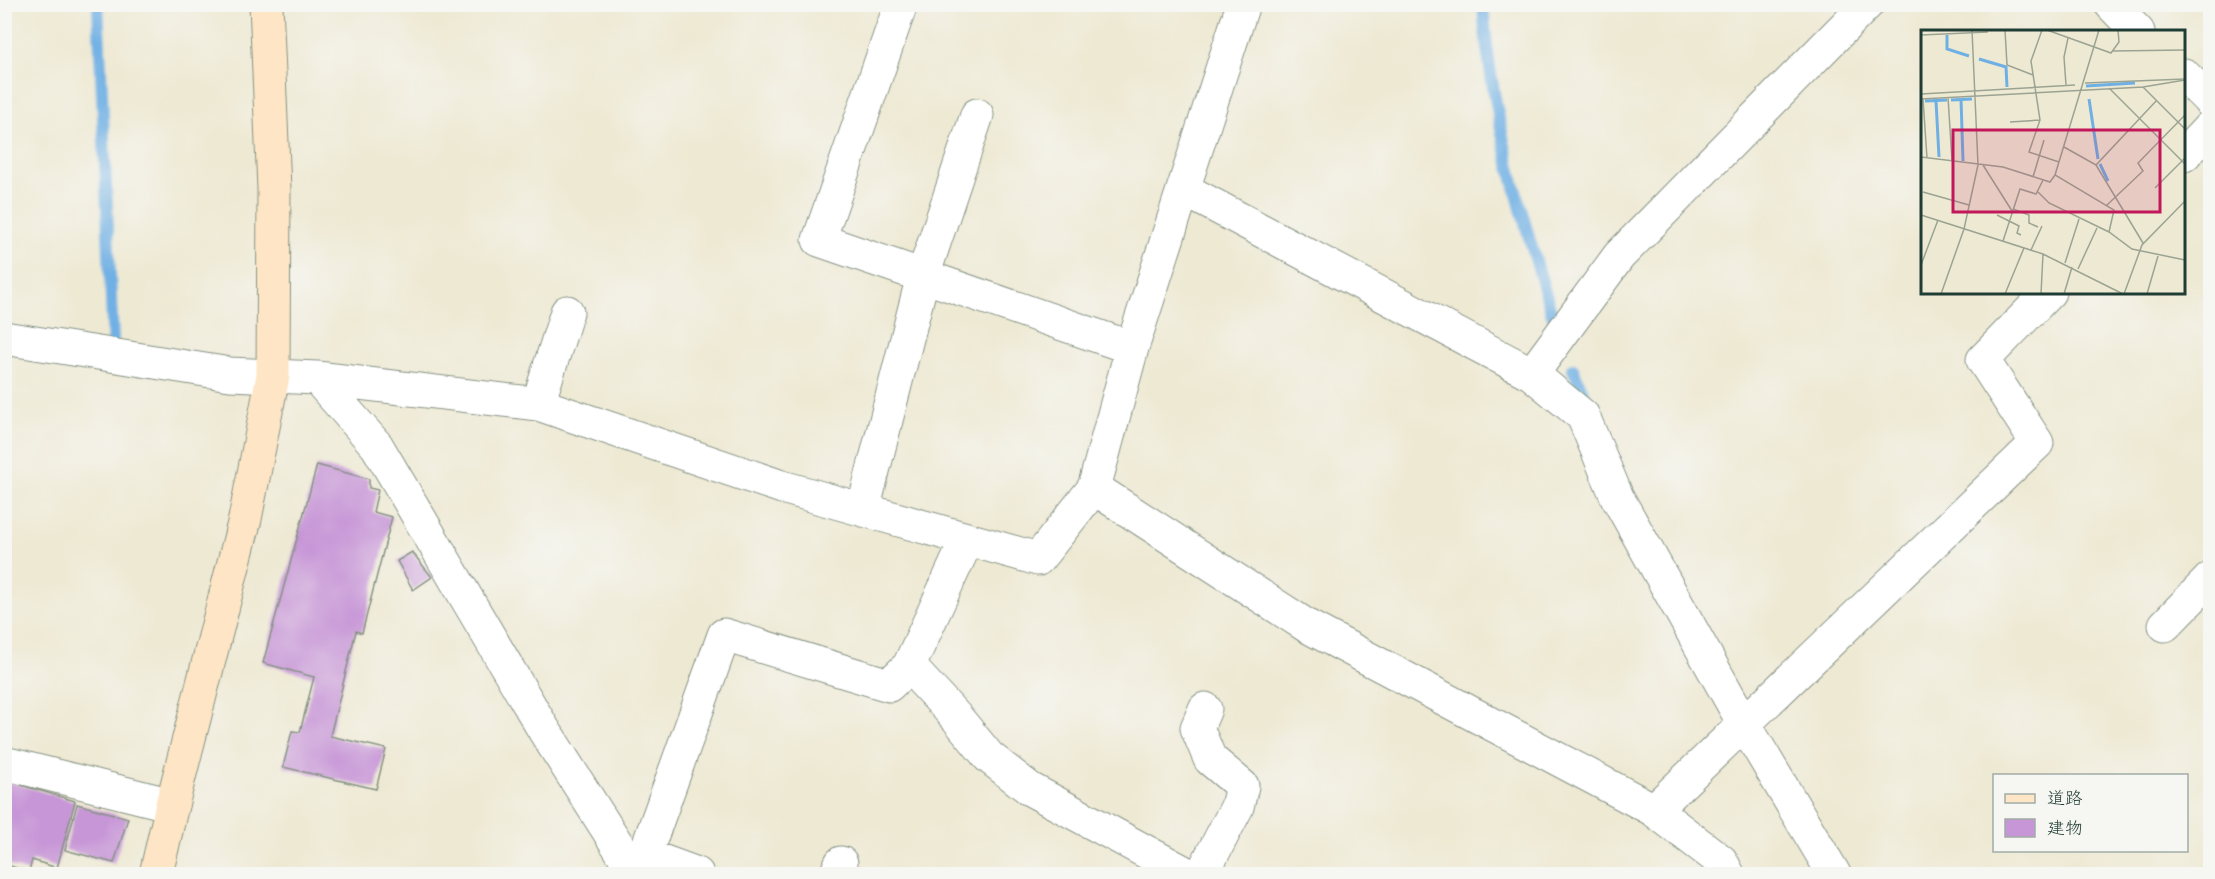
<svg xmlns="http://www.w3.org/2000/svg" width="2215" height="879" font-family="'Architects Daughter','Klee One',sans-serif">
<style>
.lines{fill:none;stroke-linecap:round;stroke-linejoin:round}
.stream{stroke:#6fb0e4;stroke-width:12}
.building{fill:#c796d7}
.street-casing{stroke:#869384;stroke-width:35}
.secondary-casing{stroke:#869384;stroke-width:35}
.street{stroke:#fff;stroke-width:33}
.secondary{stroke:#fde5c5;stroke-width:33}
.inset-river{fill:none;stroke:#6fb0e4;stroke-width:3}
.inset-road{fill:none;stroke:#9ba493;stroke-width:1.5}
.view{fill:#c2185b;fill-opacity:0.15;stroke:#c2185b;stroke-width:3}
.inset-edge{fill:none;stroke:#1f3d34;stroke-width:3}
</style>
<rect width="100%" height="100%" fill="#f6f6f2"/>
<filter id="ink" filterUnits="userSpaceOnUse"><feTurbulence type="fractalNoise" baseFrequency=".0167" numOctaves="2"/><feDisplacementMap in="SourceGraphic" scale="12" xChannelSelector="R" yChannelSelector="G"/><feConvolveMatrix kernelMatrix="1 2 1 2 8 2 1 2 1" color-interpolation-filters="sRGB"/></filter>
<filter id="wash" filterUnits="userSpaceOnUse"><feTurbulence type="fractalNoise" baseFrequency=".008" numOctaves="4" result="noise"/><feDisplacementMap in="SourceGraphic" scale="24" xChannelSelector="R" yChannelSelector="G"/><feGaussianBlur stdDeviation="1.35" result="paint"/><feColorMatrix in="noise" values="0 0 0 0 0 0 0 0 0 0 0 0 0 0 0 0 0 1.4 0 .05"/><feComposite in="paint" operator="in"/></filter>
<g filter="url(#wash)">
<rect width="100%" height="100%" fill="#eee9d3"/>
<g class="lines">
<path class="stream" d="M 98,4 L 113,343
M 1483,4 C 1490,112 1522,216 1553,318
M 1573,369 L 1591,410"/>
</g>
<g id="blocks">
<path class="building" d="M 317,465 L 369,479 L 369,488 L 378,490 L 373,512 L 392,517 L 362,633 L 356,631 L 330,736 L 386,749 L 376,789 L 283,767 L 292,731 L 300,732 L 314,677 L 263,663 Z
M 412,552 L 432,577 L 413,590 L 397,561 Z
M 4,780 L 75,801 L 57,868 L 32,860 L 29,872 L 4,864 Z
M 77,804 L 128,818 L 114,863 L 65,850 Z"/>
</g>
</g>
<g filter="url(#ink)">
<use href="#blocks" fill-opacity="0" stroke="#869384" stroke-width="1.5"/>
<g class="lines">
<g class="street-casing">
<path id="street" d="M 901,4 L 819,240 L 1132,348
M 1243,4 L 1132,348 L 1094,488 L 1307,626 L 1654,810 L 1721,861 L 1728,874
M 2111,4 L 2138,32
M 2184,75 L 2210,101
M 2184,155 L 2210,127
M 1185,190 L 1532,374 L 1619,256 L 1867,4
M 4,338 L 230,374 L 317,378 L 538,404 L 782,487 L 1038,559 L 1094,488
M 1532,374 L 1583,416 L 1617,497 L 1743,722 L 1834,874
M 317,378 L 377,446 L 544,730 L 636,874
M 538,404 L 567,312
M 863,510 L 923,276 L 977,115
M 2165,625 L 2210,579
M 909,666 L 957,718 L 989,757 L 1030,789 L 1187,874
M 4,763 L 172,805
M 1654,810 L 2037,443 L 1983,360 L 2049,292
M 645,855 L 697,874
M 638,874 L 724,635 L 889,685 L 909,666 L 967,540
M 836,874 L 841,863
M 1202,874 L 1237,807 L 1242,786 L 1210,759 L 1197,728 L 1205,709"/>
</g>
<g class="secondary-casing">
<path id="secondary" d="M 156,874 L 172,805 L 245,519 L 273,376 L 274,189 L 266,4"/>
</g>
<use href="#street" class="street"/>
<use href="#secondary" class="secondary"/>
</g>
</g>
<g transform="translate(1921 30)">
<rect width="264" height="264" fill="#eee9d3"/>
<path class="inset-river" d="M 26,5 L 26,19 L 48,26M 58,29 L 85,37 L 86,57M 165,56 L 214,53M 40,69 L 42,131M 168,69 L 177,129M 30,70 L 51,69M 4,71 L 26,70M 15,71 L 18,127M 179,134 L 187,151"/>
<path class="inset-road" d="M 84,0 L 86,35 L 112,45M 121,0 L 110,31 L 119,90 L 108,122 L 138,132M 126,0 L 190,23 L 198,12 L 197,0M 178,0 L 134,145 L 193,180 L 188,202M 0,5 L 67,2M 192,21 L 264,20M 164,53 L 264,49M 145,55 L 143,27 L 147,8M 222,57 L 264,99M 188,58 L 264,134M 0,64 L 154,55M 27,67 L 31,131M 0,69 L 222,57 L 264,50M 2,69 L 6,128M 89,92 L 119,90M 143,117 L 175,135 L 236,70M 0,127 L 82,137 L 129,152 L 134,145M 62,135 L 91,181M 175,135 L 222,213M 112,147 L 123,110M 234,158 L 264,128M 2,162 L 48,175M 117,162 L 128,173 L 188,202 L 211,219 L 264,230M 186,175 L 222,141 L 217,133 L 264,85M 92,179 L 108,185 L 108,193 L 117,197M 0,185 L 122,224 L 202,264M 76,185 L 98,196 L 96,203 L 100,205M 82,211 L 99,159 L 115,164 L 122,150M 110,220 L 121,196M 144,233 L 158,189M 0,235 L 17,190M 157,239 L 176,198M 20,264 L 43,199 L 57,135 L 51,0M 84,264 L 103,218M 120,264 L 122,224M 143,264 L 151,237M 203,264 L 221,215 L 264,171M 226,264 L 237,226"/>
<path class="view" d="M 32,100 L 239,100 L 239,182 L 32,182 Z"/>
<rect width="264" height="264" class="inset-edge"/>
</g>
<rect width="2215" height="879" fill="none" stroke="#f6f6f2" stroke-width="24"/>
<rect x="1993" y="774" width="195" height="78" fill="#f6f6f2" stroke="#a0aca6" stroke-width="1.5"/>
<rect x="2005" y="794" width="30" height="9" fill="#fde5c5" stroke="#a0aca6" stroke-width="1.5"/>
<text x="2047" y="804" font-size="18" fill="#1f3d34">道路</text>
<rect x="2005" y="819" width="30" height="18" fill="#c796d7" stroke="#a0aca6" stroke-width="1.5"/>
<text x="2047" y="834" font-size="18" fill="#1f3d34">建物</text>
</svg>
